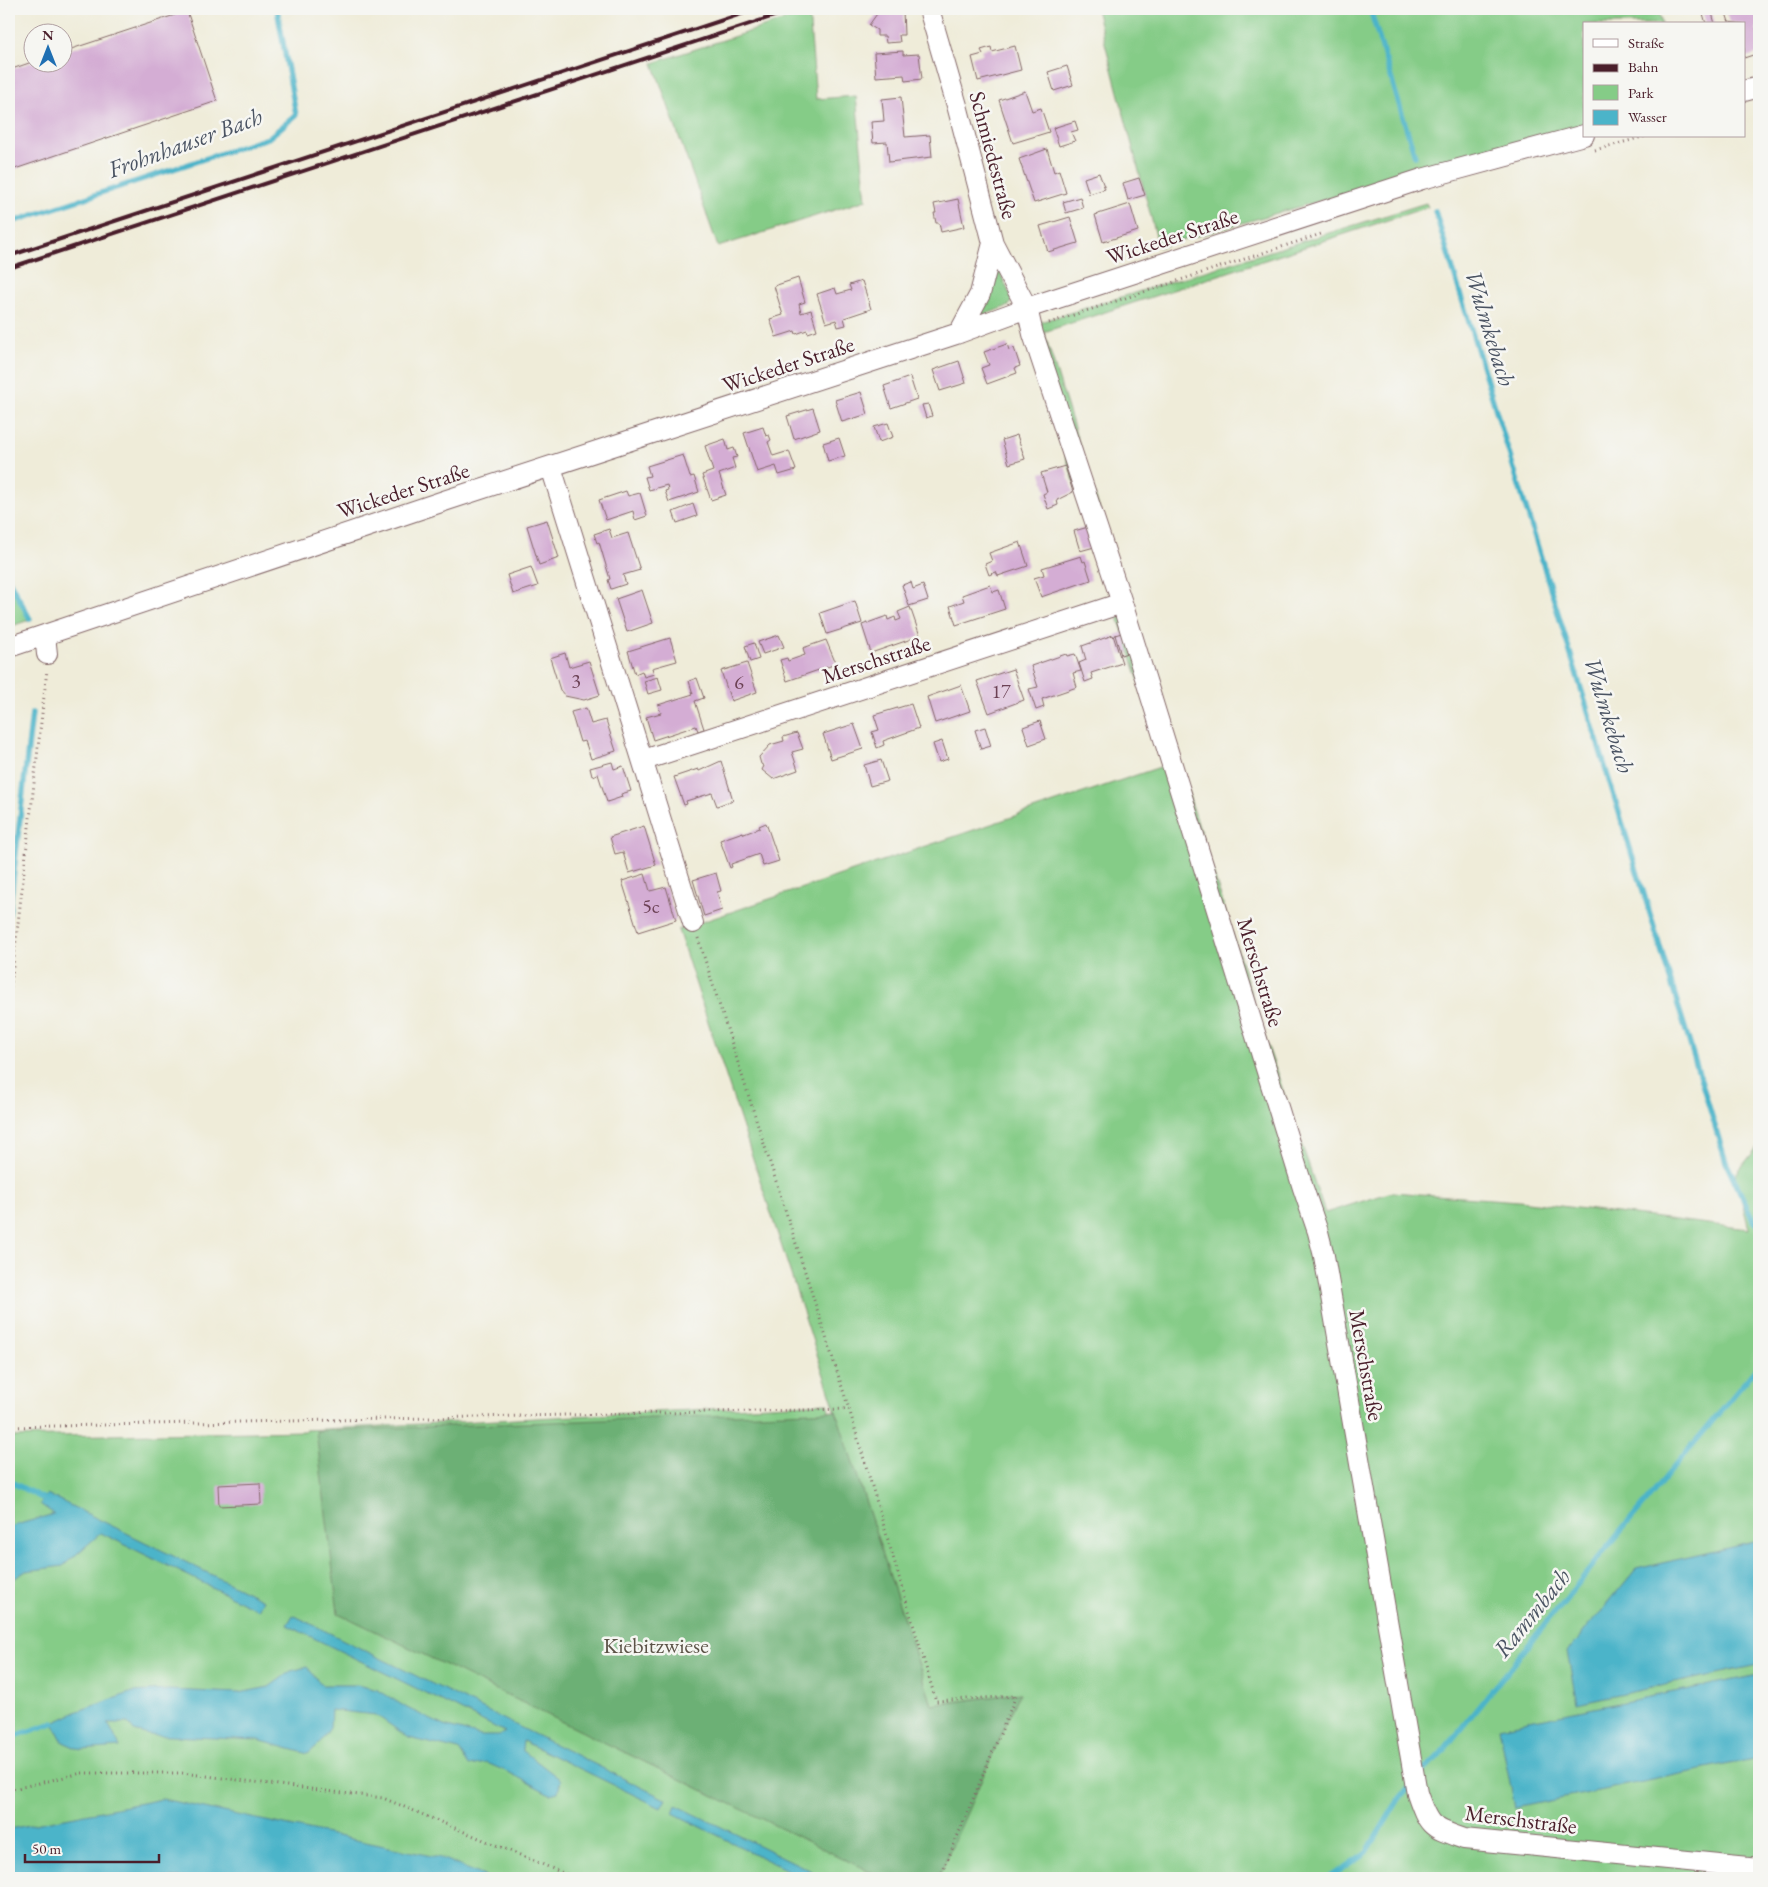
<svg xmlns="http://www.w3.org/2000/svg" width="1768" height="1887" font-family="'EB Garamond',serif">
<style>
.green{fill:#85cc87;stroke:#687659}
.forest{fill:#6cb074;stroke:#5b6850}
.water{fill:#4bb4c9;stroke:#4a6a7a}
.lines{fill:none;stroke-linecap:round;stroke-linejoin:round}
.stream{stroke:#4bb4c9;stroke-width:5.5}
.building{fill:#d4add4}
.street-casing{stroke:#846768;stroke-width:22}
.path{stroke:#846768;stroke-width:3;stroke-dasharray:1 4;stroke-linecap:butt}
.street{stroke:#fff;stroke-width:20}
.rail{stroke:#4a1f2b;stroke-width:4}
.labels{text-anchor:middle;stroke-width:5;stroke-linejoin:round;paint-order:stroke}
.number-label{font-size:20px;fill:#6c4255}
.street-label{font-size:22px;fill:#4a1f2b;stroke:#f6f6f2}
.park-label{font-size:22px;fill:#5c5347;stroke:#f6f6f2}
.water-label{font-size:24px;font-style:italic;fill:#4a5362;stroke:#f6f6f2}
</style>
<rect width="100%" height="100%" fill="#f6f6f2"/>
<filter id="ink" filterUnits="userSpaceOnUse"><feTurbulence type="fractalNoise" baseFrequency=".02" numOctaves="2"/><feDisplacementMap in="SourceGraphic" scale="10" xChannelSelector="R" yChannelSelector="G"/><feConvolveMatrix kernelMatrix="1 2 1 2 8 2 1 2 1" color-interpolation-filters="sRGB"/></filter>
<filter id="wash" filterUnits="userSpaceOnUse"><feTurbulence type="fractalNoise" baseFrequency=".0096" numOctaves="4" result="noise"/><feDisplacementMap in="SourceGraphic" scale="20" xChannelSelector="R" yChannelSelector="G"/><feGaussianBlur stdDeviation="1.12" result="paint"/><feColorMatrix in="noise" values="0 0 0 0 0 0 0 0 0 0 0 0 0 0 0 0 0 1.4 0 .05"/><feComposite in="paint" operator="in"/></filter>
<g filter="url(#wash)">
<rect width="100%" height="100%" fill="#efecd9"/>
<path class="green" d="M 1096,9 L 1658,9 L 1662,24 L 1584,24 L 1584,125 L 1159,247 Z
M 809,12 L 816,99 L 856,96 L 866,200 L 718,247 L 653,63 Z
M 1426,203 L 1428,207 L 1044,332 L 1265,1038 L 1325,1213 L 1392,1192 L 1519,1201 L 1749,1229 L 1735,1175 L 1759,1145 L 1759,1878 L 9,1878 L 9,1437 L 304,1431 L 305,1430 L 827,1403 L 920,1715 L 1013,1694 L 932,1705 L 678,930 L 1166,765 L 1024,327 Z
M 997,266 L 1012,299 L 1009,306 L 974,318 Z
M 9,577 L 32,619 L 9,627 Z"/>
<path class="forest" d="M 836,1411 L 932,1705 L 1020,1693 L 938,1878 L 883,1878 L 338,1613 L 316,1431 Z"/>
<path class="water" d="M 47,1494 L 263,1600 L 258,1610 L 101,1533 L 63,1566 L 26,1571 L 9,1582 L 9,1527 L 54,1514 L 40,1504 Z
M 1759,1541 L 1759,1665 L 1577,1704 L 1567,1652 L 1636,1569 Z
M 293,1615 L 665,1799 L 666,1799 L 661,1808 L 523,1741 L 522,1750 L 561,1780 L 558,1792 L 550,1794 L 510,1773 L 487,1763 L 469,1766 L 459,1750 L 409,1738 L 376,1715 L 331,1710 L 330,1728 L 319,1744 L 308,1754 L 258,1740 L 149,1735 L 134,1731 L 128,1723 L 108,1723 L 120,1747 L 81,1750 L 63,1742 L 53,1723 L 78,1711 L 133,1692 L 169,1690 L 239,1693 L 269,1687 L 291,1671 L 307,1667 L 322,1685 L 357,1685 L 378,1690 L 407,1708 L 444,1726 L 481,1736 L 499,1736 L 505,1732 L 287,1625 Z
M 1759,1675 L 1759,1758 L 1515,1808 L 1499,1727 Z
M 162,1799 L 441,1858 L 489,1878 L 9,1878 L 9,1829 Z
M 676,1805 L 826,1878 L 803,1878 L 673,1813 Z"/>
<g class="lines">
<path class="stream" d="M 1370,9 L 1415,156
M 1435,211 L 1726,1162 L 1754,1222 L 1759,1223
M 9,223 L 268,138 L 296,115 L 277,9
M 9,580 L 30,619
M 9,914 L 32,713
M 9,1481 L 44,1499
M 9,1738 L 53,1723
M 1418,1778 L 1442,1752 L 1606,1549 L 1759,1365
M 1329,1878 L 1367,1852 L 1399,1799 L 1410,1787"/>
</g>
<g id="blocks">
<path class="building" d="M 1707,9 L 1711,9 L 1715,24 L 1706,24 L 1702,10 Z
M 1728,9 L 1755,9 L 1759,23 L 1759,27 L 1756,28 L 1758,35 L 1759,34 L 1759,53 L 1744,58 L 1744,24 L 1729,22 L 1725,10 Z
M 903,10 L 904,35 L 899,35 L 900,42 L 886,43 L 885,36 L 877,36 L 877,30 L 869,25 L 879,11 Z
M 187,11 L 217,101 L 9,171 L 9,70 L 32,62 L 62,62 L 62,52 Z
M 1015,46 L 1021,70 L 978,81 L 972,57 L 983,54 L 981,50 L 991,47 L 992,52 Z
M 903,51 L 903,55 L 919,54 L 922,79 L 905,81 L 904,75 L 876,77 L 874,53 Z
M 1067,66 L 1073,85 L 1054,91 L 1048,72 Z
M 1025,91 L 1032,111 L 1041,108 L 1049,132 L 1013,143 L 999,100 Z
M 901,97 L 905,137 L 930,135 L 932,157 L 889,162 L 887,142 L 873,143 L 871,122 L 884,121 L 882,99 Z
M 1075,121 L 1078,130 L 1071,132 L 1075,141 L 1059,146 L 1053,128 Z
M 1047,149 L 1054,172 L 1059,170 L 1066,193 L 1034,203 L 1019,159 Z
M 1099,173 L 1105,189 L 1089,194 L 1084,178 Z
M 1139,178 L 1145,195 L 1128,200 L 1123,183 Z
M 1080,197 L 1083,208 L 1066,213 L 1063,202 Z
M 958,199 L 964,227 L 941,232 L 939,223 L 936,223 L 934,213 L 936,213 L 934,204 Z
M 1130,204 L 1138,231 L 1103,242 L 1095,215 Z
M 1070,217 L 1078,243 L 1048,252 L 1040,226 Z
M 798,278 L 805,302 L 799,304 L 801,313 L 811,310 L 817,330 L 808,333 L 807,330 L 796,334 L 795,331 L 776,337 L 770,319 L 783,315 L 774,286 Z
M 862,281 L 871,309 L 844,318 L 846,325 L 838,327 L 836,320 L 826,323 L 817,294 L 835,288 L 837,294 L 851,290 L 849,285 Z
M 1007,344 L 1009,350 L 1014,348 L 1020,366 L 1015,368 L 1017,373 L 987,384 L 981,368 L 989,365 L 984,352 Z
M 959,361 L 966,383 L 940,391 L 933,370 Z
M 910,377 L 917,399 L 891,408 L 884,386 Z
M 861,392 L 868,414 L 842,422 L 835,400 Z
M 928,404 L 932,416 L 926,418 L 922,405 Z
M 813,408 L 820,430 L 794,439 L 787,416 Z
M 888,423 L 893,437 L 879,442 L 874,427 Z
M 763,427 L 766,436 L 769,435 L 771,440 L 768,442 L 773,456 L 789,451 L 796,470 L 779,475 L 776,466 L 757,472 L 744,433 Z
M 1017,435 L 1025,459 L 1009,464 L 1002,440 Z
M 839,438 L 845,456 L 828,461 L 823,443 Z
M 725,439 L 728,450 L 734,448 L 737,457 L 732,458 L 735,468 L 719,474 L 726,495 L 711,500 L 702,475 L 713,471 L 705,446 Z
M 683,455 L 690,477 L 694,476 L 699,492 L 669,502 L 665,491 L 668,490 L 667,485 L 649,490 L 645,477 L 650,476 L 647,466 Z
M 1065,466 L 1073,492 L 1057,500 L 1058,505 L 1048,509 L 1043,494 L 1047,492 L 1041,473 Z
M 626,491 L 628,496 L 640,493 L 647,516 L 635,520 L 633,511 L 606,520 L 599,500 Z
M 693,504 L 697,516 L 677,523 L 673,512 Z
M 547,520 L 559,558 L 539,565 L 527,526 Z
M 1092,526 L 1098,546 L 1080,551 L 1074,531 Z
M 609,529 L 612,538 L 628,533 L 640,570 L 623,575 L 626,584 L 611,589 L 608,580 L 610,579 L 599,542 L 597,543 L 594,534 Z
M 1020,542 L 1028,566 L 998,576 L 996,572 L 989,575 L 985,564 L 992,561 L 989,553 Z
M 1081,556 L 1083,562 L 1085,561 L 1091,580 L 1041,597 L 1034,578 L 1044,575 L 1042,568 Z
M 531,567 L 538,586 L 513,594 L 507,575 Z
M 911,582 L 913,589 L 923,585 L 928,600 L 909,606 L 902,585 Z
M 990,585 L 993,592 L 999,590 L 1005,609 L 956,625 L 950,606 L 964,601 L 962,595 Z
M 642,590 L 653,623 L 627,632 L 616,599 Z
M 855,601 L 862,623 L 827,634 L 820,613 Z
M 910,607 L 920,636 L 871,653 L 862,625 L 887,616 L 888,620 L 895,617 L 896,621 L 901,619 L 898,612 Z
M 1125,632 L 1130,652 L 1121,655 L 1115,635 Z
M 779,635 L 784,647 L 763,654 L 758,642 Z
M 1113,635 L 1122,663 L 1091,673 L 1093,679 L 1085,682 L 1079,663 L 1086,660 L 1082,646 Z
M 670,638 L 677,661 L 652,668 L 654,674 L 644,677 L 642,671 L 635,674 L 628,651 Z
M 826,640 L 836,664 L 787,681 L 780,660 L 787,658 L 788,661 L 805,655 L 803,648 Z
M 754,643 L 759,659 L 750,662 L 745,646 Z
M 565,653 L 569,667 L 589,661 L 600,695 L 584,700 L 565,696 L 560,690 L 550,658 Z
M 1066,654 L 1067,656 L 1075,654 L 1081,671 L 1073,673 L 1077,687 L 1042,699 L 1044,707 L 1036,710 L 1029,689 L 1038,687 L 1031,666 Z
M 747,663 L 757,692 L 731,701 L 721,671 Z
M 1013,669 L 1024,700 L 989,713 L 977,681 Z
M 658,677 L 662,690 L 648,694 L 644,681 Z
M 697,678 L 704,698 L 695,701 L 704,729 L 698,731 L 696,726 L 653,740 L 646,717 L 661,713 L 658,705 L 693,694 L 689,681 Z
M 961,685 L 970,711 L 935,723 L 927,697 Z
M 911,704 L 919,728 L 883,741 L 884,745 L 877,748 L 872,732 L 879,730 L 874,715 Z
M 586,708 L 591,724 L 606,720 L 616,751 L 591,759 L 585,741 L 580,742 L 571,712 Z
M 1040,721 L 1046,739 L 1029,745 L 1023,727 Z
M 854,724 L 863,749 L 831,759 L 823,734 Z
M 985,727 L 991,746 L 981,749 L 975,730 Z
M 797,733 L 803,749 L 792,752 L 798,770 L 773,779 L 762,770 L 764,766 L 761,764 L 759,757 L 770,745 L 784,741 L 783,737 Z
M 942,741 L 948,759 L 939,762 L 933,744 Z
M 881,760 L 888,781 L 870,786 L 864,765 Z
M 721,761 L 733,800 L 717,806 L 712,793 L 686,801 L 687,804 L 684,805 L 674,777 L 698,769 L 699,771 Z
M 612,762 L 614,769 L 623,766 L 631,791 L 621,794 L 622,797 L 607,802 L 598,774 L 592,776 L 590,768 Z
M 766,823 L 779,861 L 763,866 L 759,854 L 731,864 L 732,867 L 730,868 L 720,840 L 743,832 L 744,834 L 760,828 L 759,826 Z
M 644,826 L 656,865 L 629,873 L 623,852 L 615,854 L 610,837 Z
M 716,873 L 721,891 L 717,892 L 722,910 L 704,916 L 693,880 Z
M 645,874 L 650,891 L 666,887 L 676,920 L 638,932 L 622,881 Z
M 260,1483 L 261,1504 L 219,1506 L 218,1485 Z"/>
</g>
</g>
<g filter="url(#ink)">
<use href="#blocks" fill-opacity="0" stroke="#846768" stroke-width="1"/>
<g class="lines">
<g class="street-casing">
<path id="street" d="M 929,9 L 958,109 L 993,243 L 1027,308 L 1033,334 L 1122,603 L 1303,1188 L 1318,1232 L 1324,1256 L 1417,1793 C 1429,1828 1431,1827 1464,1839 L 1759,1868
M 1744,91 L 1759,87
M 959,333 L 980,294 L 993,243
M 551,467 L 693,923
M 45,635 L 47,654
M 9,647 L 447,500 L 956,334 L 1027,308 L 1422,179 L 1584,135
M 644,760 L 1122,603"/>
</g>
<path class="path" d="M 1595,150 L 1646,136
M 1049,323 L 1321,234
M 698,938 L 849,1409 L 936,1701 L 1016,1696 L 940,1878
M 9,1002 L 47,670
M 9,1427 L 849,1409
M 9,1790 L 82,1773 L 182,1773 L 383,1798 L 575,1878"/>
<use href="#street" class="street"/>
<path class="rail" d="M 9,256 L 756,9
M 9,268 L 795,9"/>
</g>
</g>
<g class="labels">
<g class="number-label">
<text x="576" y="688">3</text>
<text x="739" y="689">6</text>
<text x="1001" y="698">17</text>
<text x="651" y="913">5c</text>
</g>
<g class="street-label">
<text transform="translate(994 155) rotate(75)" y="8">Schmiedestraße</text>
<text transform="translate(1172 236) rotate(-18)" y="8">Wickeder Straße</text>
<text transform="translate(788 364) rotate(-18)" y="8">Wickeder Straße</text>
<text transform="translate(403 490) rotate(-18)" y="8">Wickeder Straße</text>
<text transform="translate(876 659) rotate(-18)" y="8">Merschstraße</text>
<text transform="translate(1261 972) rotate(73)" y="8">Merschstraße</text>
<text transform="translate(1367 1365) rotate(80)" y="8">Merschstraße</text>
<text transform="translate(1521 1819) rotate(7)" y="8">Merschstraße</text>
</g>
<g class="park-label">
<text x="656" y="1653">Kiebitzwiese</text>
</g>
<g class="water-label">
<text transform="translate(185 143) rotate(-20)" y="8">Frohnhauser Bach</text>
<text transform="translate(1490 328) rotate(73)" y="8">Wulmkebach</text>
<text transform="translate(1609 715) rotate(73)" y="8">Wulmkebach</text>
<text transform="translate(1532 1613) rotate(-51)" y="8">Rammbach</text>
</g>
</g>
<rect width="1768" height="1887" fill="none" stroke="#f6f6f2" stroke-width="30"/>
<rect x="1583" y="22" width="162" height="115" fill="#f6f6f2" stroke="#b1a0a2"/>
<rect x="1593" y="39" width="25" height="8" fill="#ffffff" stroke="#b1a0a2"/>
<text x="1628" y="48" font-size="15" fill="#4a1f2b">Straße</text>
<rect x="1593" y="64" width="25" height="8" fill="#4a1f2b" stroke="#b1a0a2"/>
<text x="1628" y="72" font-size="15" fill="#4a1f2b">Bahn</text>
<rect x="1593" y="85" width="25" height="15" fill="#85cc87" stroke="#b1a0a2"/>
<text x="1628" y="98" font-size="15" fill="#4a1f2b">Park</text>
<rect x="1593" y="110" width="25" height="15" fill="#4bb4c9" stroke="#b1a0a2"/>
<text x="1628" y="122" font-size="15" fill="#4a1f2b">Wasser</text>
<g transform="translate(48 48)"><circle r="24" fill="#f6f6f2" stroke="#b1a0a2"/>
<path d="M0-4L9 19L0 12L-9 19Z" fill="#1f6fb2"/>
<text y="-8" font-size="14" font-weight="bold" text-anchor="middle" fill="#4a1f2b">N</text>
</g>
<path d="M25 1854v8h134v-8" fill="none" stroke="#4a1f2b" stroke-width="2.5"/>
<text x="32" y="1854" font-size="15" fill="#4a1f2b" stroke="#f6f6f2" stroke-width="4" paint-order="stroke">50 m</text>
</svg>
